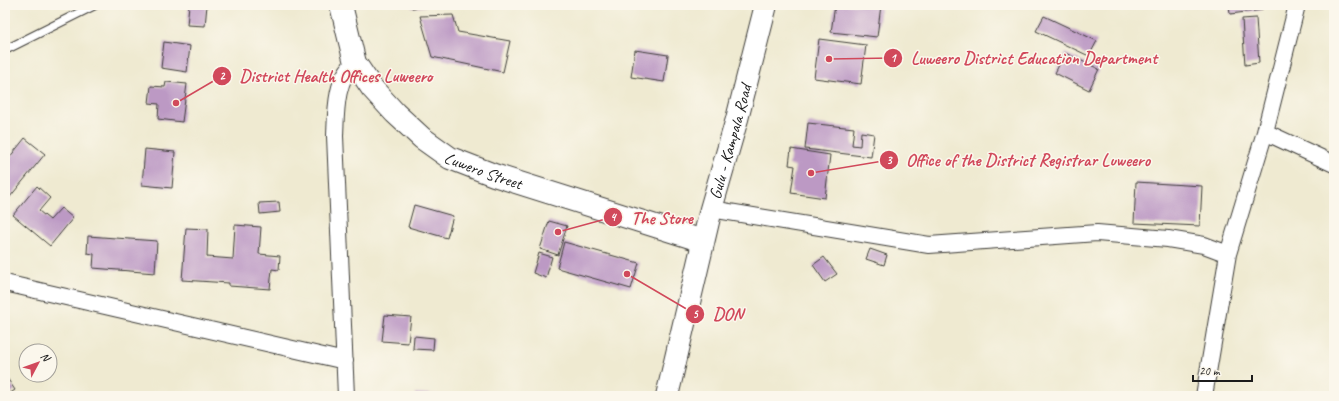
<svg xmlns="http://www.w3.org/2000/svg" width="1339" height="401" font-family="Caveat,sans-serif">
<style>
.building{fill:#bc99c4}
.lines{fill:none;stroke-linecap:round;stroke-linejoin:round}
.lane-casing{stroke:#3c3b37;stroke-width:10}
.street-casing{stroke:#3c3b37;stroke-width:18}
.secondary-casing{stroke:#3c3b37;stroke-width:24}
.primary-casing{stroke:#3c3b37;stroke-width:24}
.lane{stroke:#fff;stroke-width:8}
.street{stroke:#fff;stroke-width:16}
.secondary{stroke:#fff;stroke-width:22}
.primary{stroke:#fff;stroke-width:22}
.labels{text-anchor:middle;stroke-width:3;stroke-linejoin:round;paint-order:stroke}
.street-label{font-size:17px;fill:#1c1c1c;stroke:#fbf7ec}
.leader{fill:none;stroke:#d1495b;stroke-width:1.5}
.callout-dot{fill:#d1495b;stroke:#fbf7ec;stroke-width:1.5}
.mark-label{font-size:12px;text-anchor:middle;font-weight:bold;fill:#fff}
.callout-label{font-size:18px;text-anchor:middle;font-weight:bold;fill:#d1495b;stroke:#fbf7ec;stroke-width:3;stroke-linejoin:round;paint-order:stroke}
</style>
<rect width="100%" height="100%" fill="#fbf7ec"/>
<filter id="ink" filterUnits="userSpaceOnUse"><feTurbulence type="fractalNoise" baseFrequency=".025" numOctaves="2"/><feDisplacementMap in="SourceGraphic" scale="8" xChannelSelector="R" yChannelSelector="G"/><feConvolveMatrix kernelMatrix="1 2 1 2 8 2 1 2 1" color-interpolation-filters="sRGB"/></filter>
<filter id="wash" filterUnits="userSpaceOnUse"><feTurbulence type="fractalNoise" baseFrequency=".012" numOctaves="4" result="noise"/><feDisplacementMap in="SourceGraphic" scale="16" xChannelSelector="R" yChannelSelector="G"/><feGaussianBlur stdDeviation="0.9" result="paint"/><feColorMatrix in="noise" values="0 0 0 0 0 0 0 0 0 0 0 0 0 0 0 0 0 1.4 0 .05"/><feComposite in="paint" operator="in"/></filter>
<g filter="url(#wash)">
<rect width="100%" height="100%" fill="#efead1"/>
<g id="blocks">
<path class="building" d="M 189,5 L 207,5 L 205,26 L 187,25 Z
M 411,5 L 426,5 L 426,6 L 412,8 Z
M 835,5 L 881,5 L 877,37 L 831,32 Z
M 1229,5 L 1261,5 L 1262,10 L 1230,14 Z
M 453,15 L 458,32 L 510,41 L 503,72 L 432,57 L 420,16 Z
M 1044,16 L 1097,41 L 1089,56 L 1036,31 Z
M 1256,18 L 1259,63 L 1245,65 L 1242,19 Z
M 819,39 L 866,45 L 861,84 L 814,78 Z
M 164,42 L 190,46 L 187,72 L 161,68 Z
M 635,50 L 668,55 L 664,82 L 631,77 Z
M 1065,53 L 1099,69 L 1089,90 L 1055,73 Z
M 166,82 L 187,84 L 182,122 L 158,119 L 159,104 L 149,103 L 151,86 L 165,87 Z
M 808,123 L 854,128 L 852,145 L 860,146 L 861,132 L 874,134 L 871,157 L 805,149 Z
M 25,138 L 45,154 L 5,203 L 5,163 Z
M 145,149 L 175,152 L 172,188 L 142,185 Z
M 791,149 L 830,155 L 825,198 L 791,193 L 795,166 L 789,165 Z
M 1136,182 L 1202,186 L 1200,226 L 1134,223 Z
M 37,186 L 50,198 L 39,211 L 50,220 L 61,208 L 73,218 L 50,246 L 13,215 Z
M 279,202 L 280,212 L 260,214 L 259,203 Z
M 414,205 L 453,216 L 447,238 L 408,227 Z
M 549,221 L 567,226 L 558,255 L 540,249 Z
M 235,225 L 261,227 L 259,254 L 280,256 L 279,270 L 272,269 L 270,289 L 229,286 L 229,283 L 182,280 L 186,228 L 208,229 L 207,257 L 233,259 Z
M 88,236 L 157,241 L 155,273 L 93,268 L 94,254 L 87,253 Z
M 564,242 L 639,263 L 631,289 L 557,268 Z
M 870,249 L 887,255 L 884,265 L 866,259 Z
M 539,253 L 552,257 L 546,278 L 533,273 Z
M 824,257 L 837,274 L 825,282 L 813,265 Z
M 385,315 L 411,317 L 408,343 L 382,341 Z
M 414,336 L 434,338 L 433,350 L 413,349 Z
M 5,375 L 15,390 L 6,396 L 5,396 Z
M 415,393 L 445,395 L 445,396 L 415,396 Z"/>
</g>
</g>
<g filter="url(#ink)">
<use href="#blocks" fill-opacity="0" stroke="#3c3b37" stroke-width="1"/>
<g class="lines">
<g class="lane-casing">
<path id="lane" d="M 5,50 L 95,5"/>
</g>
<g class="street-casing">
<path id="street" d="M 1265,132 L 1334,164
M 711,209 L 929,245 L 1097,233 L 1168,239 L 1204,245 L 1228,254
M 5,283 L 345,361
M 346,396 L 335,136 C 336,114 335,78 355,63
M 1204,396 L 1228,254 L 1265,132 L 1297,5"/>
</g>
<g class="secondary-casing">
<g id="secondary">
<path id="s1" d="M 341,5 L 355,63 L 372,88 L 395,113 L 422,138 L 450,158 L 494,175 L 703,241"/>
</g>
</g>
<g class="primary-casing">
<g id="primary">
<path id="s2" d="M 667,396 L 711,209 L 737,119 L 766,5"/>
</g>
</g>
<use href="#lane" class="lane"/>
<use href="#street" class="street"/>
<use href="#secondary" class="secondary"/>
<use href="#primary" class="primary"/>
</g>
</g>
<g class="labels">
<g class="street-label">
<text dy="6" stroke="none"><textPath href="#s2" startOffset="262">Gulu - Kampala Road</textPath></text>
<text dy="6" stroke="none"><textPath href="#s1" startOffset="231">Luwero Street</textPath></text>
</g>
</g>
<path class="leader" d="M829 59L893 58M176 103L222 76M811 173L889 160M558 232L613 217M627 274L695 314"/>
<g class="callout-dot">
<circle cx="829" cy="59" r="4"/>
<circle cx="176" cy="103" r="4"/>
<circle cx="811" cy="173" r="4"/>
<circle cx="558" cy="232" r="4"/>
<circle cx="627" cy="274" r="4"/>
<circle cx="893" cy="58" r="10"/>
<circle cx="222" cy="76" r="10"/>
<circle cx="889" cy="160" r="10"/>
<circle cx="613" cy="217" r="10"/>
<circle cx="695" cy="314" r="10"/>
</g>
<g class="mark-label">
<text x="893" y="62">1</text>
<text x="222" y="80">2</text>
<text x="889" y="164">3</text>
<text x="613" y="221">4</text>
<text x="695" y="318">5</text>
</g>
<g class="callout-label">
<text x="1034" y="64">Luweero District Education Department</text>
<text x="336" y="82">District Health Offices Luweero</text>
<text x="1028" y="166">Office of the District Registrar Luweero</text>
<text x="662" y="224">The Store</text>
<text x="728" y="320">DON</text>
</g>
<rect width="1339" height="401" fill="none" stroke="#fbf7ec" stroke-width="20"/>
<g transform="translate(38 363) rotate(49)"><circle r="19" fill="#fbf7ec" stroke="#a29f99"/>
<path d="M0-3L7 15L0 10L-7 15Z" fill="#d1495b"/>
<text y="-6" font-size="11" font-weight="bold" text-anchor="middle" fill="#1c1c1c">N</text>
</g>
<path d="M1193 375v6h59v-6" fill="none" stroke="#1c1c1c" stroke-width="2"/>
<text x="1199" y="375" font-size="12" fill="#1c1c1c" stroke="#fbf7ec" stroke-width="3" paint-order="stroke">20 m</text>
</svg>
